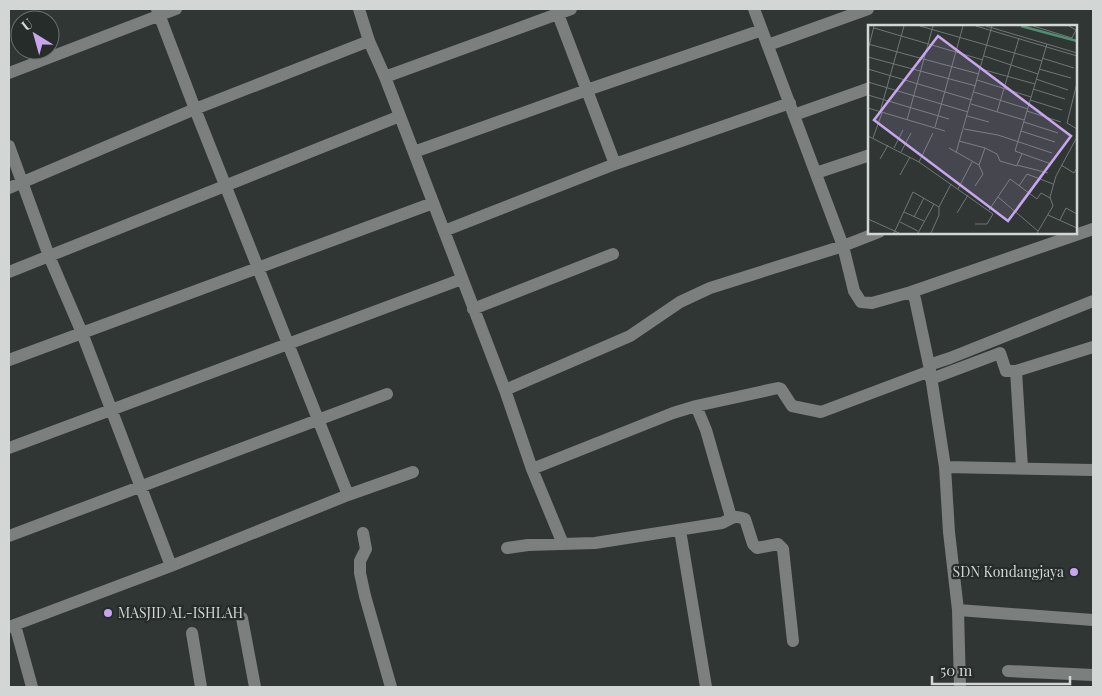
<svg xmlns="http://www.w3.org/2000/svg" width="1102" height="696" font-family="'Playfair Display',serif">
<style>
.lines{fill:none;stroke-linecap:round;stroke-linejoin:round}
.minor{stroke:#7b7f7d;stroke-width:12}
.poi-dot{fill:#c8a6ef;stroke:#252c29;stroke-width:2}
.labels{text-anchor:middle;stroke-width:4.5;stroke-linejoin:round;paint-order:stroke}
.poi-label{font-size:14px;fill:#d2d6d4;stroke:#252c29;text-anchor:end}
.inset-river{fill:none;stroke:#4f8e75;stroke-width:2.5}
.inset-road{fill:none;stroke:#707673;stroke-width:1}
.view{fill:#c8a6ef;fill-opacity:0.15;stroke:#c8a6ef;stroke-width:2.5}
.inset-edge{fill:none;stroke:#d2d6d4;stroke-width:2.5}
</style>
<rect width="100%" height="100%" fill="#2f3633"/>
<g class="lines">
<path class="minor" d="M 157,9 L 195,109 L 348,495
M 359,9 L 369,41 L 385,77 L 505,390 L 532,469 L 563,544
M 556,9 L 615,164
M 754,9 L 843,246 L 854,291 L 861,302 L 872,303 L 911,292 L 1093,229
M 768,45 L 868,9
M 9,73 L 176,9
M 385,77 L 571,9
M 794,115 L 870,88
M 9,146 L 49,256 L 82,333 L 171,566
M 414,152 L 587,90 L 762,30
M 816,173 L 870,155
M 9,188 L 195,109 L 369,41
M 444,231 L 615,164 L 790,103
M 9,272 L 400,116
M 911,292 L 915,299 L 929,365 L 950,358 L 1093,301
M 473,309 L 613,254
M 9,360 L 433,203
M 930,370 L 945,467
M 931,379 L 1000,353 L 1006,371 L 1016,371
M 505,390 L 630,336 L 680,302 L 710,288 L 843,246 L 879,232
M 696,406 L 778,388 L 781,389 L 792,406 L 821,412 L 930,371
M 9,448 L 462,279
M 1022,468 L 1016,371 L 1093,347
M 532,469 L 673,413 L 696,406 L 706,430 L 731,517
M 680,530 L 706,687
M 363,533 L 366,549 L 360,561 L 360,573 L 365,596 L 391,687
M 9,536 L 387,394
M 507,548 L 528,545 L 595,543 L 722,523 C 731,519 734,514 745,519 L 753,544 L 757,548 L 778,544 L 783,549 L 793,641
M 958,610 L 1093,620
M 242,618 L 255,687
M 15,625 L 32,687
M 9,627 L 171,566 L 348,495 L 413,472
M 192,633 L 201,687
M 1008,671 L 1093,675
M 960,687 L 958,610 L 949,532 L 945,467 L 1093,470"/>
</g>
<g class="poi-dot">
<circle cx="1074" cy="572" r="5"/>
<circle cx="108" cy="613" r="5"/>
</g>
<g class="labels">
<g class="poi-label">
<text x="1064" y="577">SDN Kondangjaya</text>
<text x="118" y="618" text-anchor="start">MASJID AL-ISHLAH</text>
</g>
</g>
<g transform="translate(868 25)">
<rect width="209" height="209" fill="#2f3633"/>
<path class="inset-river" d="M 153,1 L 209,16"/>
<path class="inset-road" d="M 52,1 L 174,36M 108,1 L 209,31M 118,1 L 209,28M 165,1 L 204,13 L 208,5 L 201,1M 6,3 L 115,35M 0,19 L 111,49M 179,19 L 147,126 L 183,139M 0,25 L 6,1M 116,31 L 170,49M 0,32 L 108,61M 174,33 L 206,43M 0,44 L 104,75M 113,44 L 167,59M 171,44 L 203,53M 168,54 L 200,65M 109,55 L 163,72M 0,57 L 100,87M 209,58 L 199,98 L 209,104M 165,64 L 197,74M 106,67 L 160,84M 0,70 L 81,94M 162,75 L 194,85M 103,79 L 156,95M 0,83 L 77,106M 159,86 L 193,97M 12,87 L 36,1M 129,87 L 151,13M 99,91 L 121,97M 39,95 L 65,1M 156,97 L 190,108M 67,102 L 95,1M 96,104 L 130,110 L 184,128M 153,106 L 187,117M 0,111 L 51,137 L 125,189 L 119,199 L 107,199M 5,113 L 14,88M 91,116 L 117,123 L 111,140 L 115,149 L 107,161M 26,123 L 35,105M 81,123 L 111,140M 117,123 L 129,129 L 132,136 L 149,141M 33,127 L 43,108M 88,128 L 124,1M 154,129 L 149,140 L 180,148M 12,134 L 20,120M 51,137 L 65,108M 193,140 L 206,148 L 209,143M 32,150 L 42,132M 151,161 L 159,149 L 185,159M 90,164 L 104,137M 130,172 L 170,206M 121,185 L 142,154 L 169,174 L 173,168 L 182,173M 36,187 L 56,196M 148,187 L 173,153M 89,188 L 100,170M 180,190 L 209,203M 46,192 L 56,173M 0,194 L 31,208M 192,195 L 198,183 L 209,189M 32,197 L 50,206M 26,208 L 45,167 L 71,182M 50,208 L 66,179M 63,208 L 71,190 L 71,182 L 83,159M 169,208 L 185,181 L 182,172 L 188,151 L 209,112"/>
<path class="view" d="M 70,11 L 203,111 L 140,196 L 6,95 Z"/>
<rect width="209" height="209" class="inset-edge"/>
</g>
<rect width="1102" height="696" fill="none" stroke="#d2d6d4" stroke-width="20"/>
<g transform="translate(35 35) rotate(323)"><circle r="24" fill="#252c29" stroke="#6a706d"/>
<path d="M0-4L9 19L0 12L-9 19Z" fill="#c8a6ef"/>
<text y="-8" font-size="14" font-weight="bold" text-anchor="middle" fill="#d2d6d4">U</text>
</g>
<path d="M932 676v8h138v-8" fill="none" stroke="#d2d6d4" stroke-width="2.5"/>
<text x="940" y="676" font-size="15" fill="#d2d6d4" stroke="#252c29" stroke-width="4" paint-order="stroke">50 m</text>
</svg>
